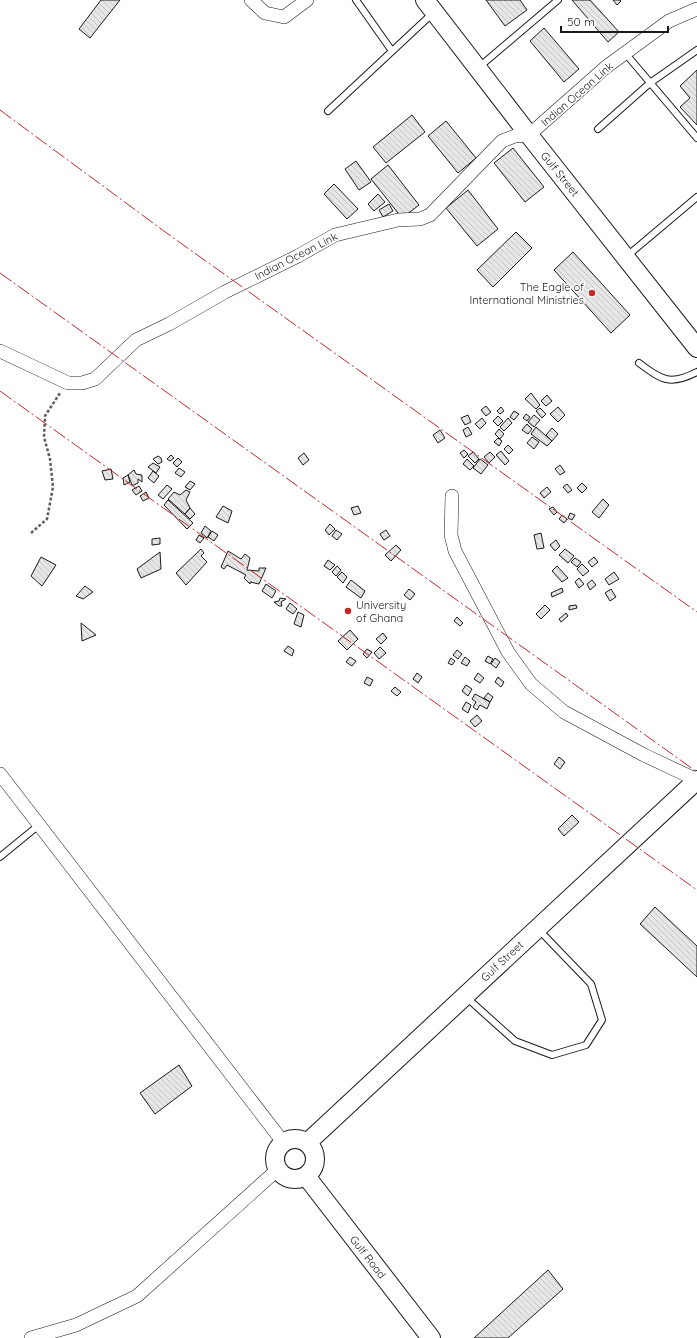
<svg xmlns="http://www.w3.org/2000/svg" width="697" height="1338" font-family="Quicksand,sans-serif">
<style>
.building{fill:url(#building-back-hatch);stroke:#1a1a1a}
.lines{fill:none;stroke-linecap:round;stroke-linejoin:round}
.lane-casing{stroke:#1a1a1a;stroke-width:8}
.street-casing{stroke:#1a1a1a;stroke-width:14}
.secondary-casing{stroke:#1a1a1a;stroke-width:20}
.path{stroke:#5f5f5f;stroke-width:2.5;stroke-dasharray:3 2;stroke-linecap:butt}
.lane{stroke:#fff;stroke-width:6}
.street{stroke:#fff;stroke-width:13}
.secondary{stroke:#fff;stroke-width:18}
.power{stroke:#c62828;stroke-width:1;stroke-dasharray:14 3 2 3;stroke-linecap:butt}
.poi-dot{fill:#c62828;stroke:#fff;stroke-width:1.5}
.labels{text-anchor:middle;stroke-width:3;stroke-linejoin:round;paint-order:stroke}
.street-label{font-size:11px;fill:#1a1a1a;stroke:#fff}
.poi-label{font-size:11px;fill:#1a1a1a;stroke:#fff;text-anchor:end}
</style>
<defs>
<pattern id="building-back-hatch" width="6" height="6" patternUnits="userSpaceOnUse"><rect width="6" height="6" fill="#e6e6e6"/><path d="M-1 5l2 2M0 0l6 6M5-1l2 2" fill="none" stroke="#c5c5c5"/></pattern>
</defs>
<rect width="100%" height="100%" fill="#fff"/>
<path class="building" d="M 101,0 L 120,0 L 90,38 L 79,29 Z
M 486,0 L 520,0 L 527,10 L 505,26 Z
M 572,0 L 590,0 L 619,32 L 608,42 Z
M 613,0 L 620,0 L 621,1 L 617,5 Z
M 544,28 L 579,69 L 564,82 L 530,41 Z
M 697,70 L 697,125 L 680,107 L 690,98 L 680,86 Z
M 412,115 L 425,132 L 386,163 L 373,147 Z
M 446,121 L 476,158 L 458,173 L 428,136 Z
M 513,148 L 544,187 L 525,202 L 494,163 Z
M 356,161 L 371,182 L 359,190 L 345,169 Z
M 388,165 L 419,205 L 402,218 L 371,179 Z
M 334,184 L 358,209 L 347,219 L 324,194 Z
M 468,190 L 498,229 L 477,246 L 446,208 Z
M 378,194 L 385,202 L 374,211 L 368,204 Z
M 389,204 L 393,211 L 383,217 L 379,210 Z
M 516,232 L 532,248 L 493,287 L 477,270 Z
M 573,252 L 630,315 L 611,333 L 554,270 Z
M 531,393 L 540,405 L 536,409 L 525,399 Z
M 547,395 L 552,401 L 546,406 L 541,401 Z
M 486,406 L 491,412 L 486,416 L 481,410 Z
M 501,407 L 504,411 L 500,414 L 497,411 Z
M 558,407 L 565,415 L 558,422 L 550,414 Z
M 540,408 L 546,414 L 542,418 L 536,411 Z
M 514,411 L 519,414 L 514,420 L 510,417 Z
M 526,414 L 530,417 L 527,421 L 523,418 Z
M 468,415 L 471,422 L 465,425 L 461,418 Z
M 534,415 L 540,420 L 534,427 L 528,422 Z
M 498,416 L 503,421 L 498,426 L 493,421 Z
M 482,418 L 486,423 L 480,429 L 475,424 Z
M 508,418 L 512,423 L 504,431 L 500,427 Z
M 527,424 L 532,429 L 528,434 L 522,430 Z
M 468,427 L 472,434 L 466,437 L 463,430 Z
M 536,427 L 552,441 L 547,446 L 531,434 Z
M 552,428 L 558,434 L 552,441 L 546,435 Z
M 499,429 L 504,434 L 500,439 L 495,434 Z
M 440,430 L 445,438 L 438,443 L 433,435 Z
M 532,437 L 539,442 L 534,449 L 527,443 Z
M 498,438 L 502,441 L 499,446 L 494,442 Z
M 508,445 L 513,450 L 509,454 L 504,449 Z
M 464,450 L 468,454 L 464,458 L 460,453 Z
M 501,451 L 509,461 L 505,465 L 496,455 Z
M 473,452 L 479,459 L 475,463 L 468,456 Z
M 490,452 L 495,457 L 489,463 L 484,457 Z
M 304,453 L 309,460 L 303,465 L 298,458 Z
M 171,455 L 174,458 L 170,461 L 167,459 Z
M 158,456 L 161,458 L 162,462 L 158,464 L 153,459 Z
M 178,458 L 182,462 L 177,467 L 173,463 Z
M 467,459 L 474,466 L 470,470 L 463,464 Z
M 480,459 L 488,465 L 481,474 L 473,468 Z
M 153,463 L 160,467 L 156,473 L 148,467 Z
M 560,465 L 565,472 L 560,475 L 555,469 Z
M 179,468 L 185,472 L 181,477 L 175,473 Z
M 111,469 L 113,479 L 105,480 L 102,471 Z
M 134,470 L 136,474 L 142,475 L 142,482 L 138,479 L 138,483 L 134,485 L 132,485 L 128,475 Z
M 153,471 L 159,476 L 154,483 L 148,478 Z
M 128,475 L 130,482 L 124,485 L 123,478 Z
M 190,481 L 195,484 L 190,490 L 185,487 Z
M 582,483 L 587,488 L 582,493 L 577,488 Z
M 567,484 L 572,490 L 568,493 L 563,487 Z
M 167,485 L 172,489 L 163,499 L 158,495 Z
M 139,486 L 142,491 L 136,495 L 132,490 Z
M 547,487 L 551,492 L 544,498 L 540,493 Z
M 186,490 L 190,492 L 186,500 L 190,508 L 185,514 L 168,499 L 174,492 L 180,495 Z
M 146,492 L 149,498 L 143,501 L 140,496 Z
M 603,499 L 609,505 L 599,518 L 592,512 Z
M 168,500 L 193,523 L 187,529 L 164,505 Z
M 223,506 L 232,511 L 228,523 L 216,517 Z
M 358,506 L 361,513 L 354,515 L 351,508 Z
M 553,507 L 557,512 L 554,515 L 549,509 Z
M 190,508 L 195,514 L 190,519 L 185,514 Z
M 570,513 L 575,515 L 572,520 L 568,518 Z
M 562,515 L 567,519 L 564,523 L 559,519 Z
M 330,524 L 335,529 L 329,535 L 325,530 Z
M 205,526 L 211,531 L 207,538 L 201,533 Z
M 336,530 L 342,534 L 337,540 L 332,536 Z
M 386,530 L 390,536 L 384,540 L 380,534 Z
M 212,531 L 218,535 L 214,541 L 208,537 Z
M 541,533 L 544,548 L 537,549 L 534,535 Z
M 199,535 L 204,538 L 200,543 L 196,540 Z
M 160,538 L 160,544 L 152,545 L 152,539 Z
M 556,540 L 560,546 L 555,551 L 550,545 Z
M 396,545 L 401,550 L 391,561 L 385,555 Z
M 201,549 L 204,553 L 201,556 L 207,562 L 186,585 L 176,573 Z
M 565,549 L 574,556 L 568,563 L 559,555 Z
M 228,551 L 241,559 L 245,554 L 250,558 L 247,570 L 259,571 L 259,568 L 266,568 L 259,584 L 250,582 L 250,584 L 244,578 L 246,575 L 227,565 L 224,569 L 221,567 Z
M 160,552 L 161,569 L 141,578 L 137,569 Z
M 41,557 L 56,565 L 42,586 L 31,576 Z
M 594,557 L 598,562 L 592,567 L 588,562 Z
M 575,558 L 581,562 L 577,567 L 571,562 Z
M 328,560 L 335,565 L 330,570 L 324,566 Z
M 582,564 L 589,571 L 583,576 L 577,569 Z
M 337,566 L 341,570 L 336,576 L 332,572 Z
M 557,566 L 568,578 L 562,582 L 552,571 Z
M 342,572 L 347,577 L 343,583 L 337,577 Z
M 614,572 L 619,579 L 609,585 L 605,579 Z
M 579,578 L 584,584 L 579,588 L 575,582 Z
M 351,580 L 365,591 L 361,598 L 346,587 Z
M 592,580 L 596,585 L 590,590 L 587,584 Z
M 266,584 L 276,591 L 272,598 L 262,591 Z
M 85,586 L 93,592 L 83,599 L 76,596 Z
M 562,588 L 563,592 L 552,597 L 551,593 Z
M 409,589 L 415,594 L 410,600 L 404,595 Z
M 611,589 L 616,597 L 610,601 L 605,593 Z
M 280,598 L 286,599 L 281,602 L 282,606 L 279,606 L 274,602 L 279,601 Z
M 290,603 L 297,609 L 293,614 L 286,609 Z
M 545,605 L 550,610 L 541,619 L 536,614 Z
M 576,605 L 577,608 L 569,610 L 569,606 Z
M 298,612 L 304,615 L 301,627 L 294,624 Z
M 566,613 L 568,616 L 561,622 L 559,619 Z
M 457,617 L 463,623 L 460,626 L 454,621 Z
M 81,623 L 96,635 L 82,641 Z
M 350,630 L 358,639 L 347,650 L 338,641 Z
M 383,633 L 387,638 L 381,644 L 376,639 Z
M 288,646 L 294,650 L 292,656 L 284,651 Z
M 380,647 L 386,653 L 379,659 L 374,653 Z
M 367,649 L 372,652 L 367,658 L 363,654 Z
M 457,650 L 462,654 L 458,659 L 453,655 Z
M 488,656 L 493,659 L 490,664 L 485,661 Z
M 350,657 L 356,661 L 352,666 L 346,662 Z
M 465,657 L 470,661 L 467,666 L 461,663 Z
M 451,658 L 455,661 L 452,665 L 448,663 Z
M 495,658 L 500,662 L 496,668 L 491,664 Z
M 417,673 L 422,677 L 418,683 L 413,679 Z
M 478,673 L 484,678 L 480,683 L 474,679 Z
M 367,677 L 373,680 L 370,686 L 364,683 Z
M 498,677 L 504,682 L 501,687 L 495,682 Z
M 466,685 L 472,689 L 468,696 L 462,691 Z
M 395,687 L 401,692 L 397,696 L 391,691 Z
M 488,693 L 493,697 L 490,702 L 484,698 Z
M 475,694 L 490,702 L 487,709 L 480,705 L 477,710 L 473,707 L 476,702 L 472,699 Z
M 466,702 L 471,705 L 468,713 L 462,709 Z
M 477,715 L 482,721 L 475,727 L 470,721 Z
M 559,757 L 565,762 L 560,769 L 554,764 Z
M 572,815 L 579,822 L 564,836 L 558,829 Z
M 655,907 L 697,946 L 697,977 L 640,924 Z
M 179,1065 L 192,1086 L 155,1114 L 140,1093 Z
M 548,1270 L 563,1289 L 508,1338 L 474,1338 Z"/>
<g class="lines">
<g class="lane-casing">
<path id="lane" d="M 356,0 L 392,51
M 625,53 L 697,138
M 478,68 L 558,0
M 328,111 L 433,13
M 598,129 L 650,83 L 697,50
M 627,256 L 697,197
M 639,363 C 662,380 670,386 697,372
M 0,857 L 39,825
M 466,997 L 515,1041 L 552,1055 L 586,1045 L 602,1020 L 591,984 L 539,930"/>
</g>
<g class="street-casing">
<path id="street" d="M 251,0 L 265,13 L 284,17 L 307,0
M 0,351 L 68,383 L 82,383 L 95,379 L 136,340 L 169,324 L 225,292 L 298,256 L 335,235 L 398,220 L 420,219 L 430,215 L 502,141 L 515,136 L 529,135 L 606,67 L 669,21 L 697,9
M 452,496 L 451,535 L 455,551 L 508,652 L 531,684 L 564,712 L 644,755 L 697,780
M 0,774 L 283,1142
M 31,1338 L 76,1325 L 137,1296 L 277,1170"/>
</g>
<g class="secondary-casing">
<path id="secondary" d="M 425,0 L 529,135 L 697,348
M275 1159a20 20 0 1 1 40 0a20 20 0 1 1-40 0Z
M 307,1143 L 697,780
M 306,1176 L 431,1338"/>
</g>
<path class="path" d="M 31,533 L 47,519 L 53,487 L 50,459 L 44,437 L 45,416 L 60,393"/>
<use href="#lane" class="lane"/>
<use href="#street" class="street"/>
<use href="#secondary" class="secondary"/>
<path class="power" d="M 0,110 L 168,234 L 697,612
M 0,273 L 697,772
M 0,391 L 697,890"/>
</g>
<g class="poi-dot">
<circle cx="592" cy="293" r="4"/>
<circle cx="348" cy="611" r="4"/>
</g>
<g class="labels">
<g class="street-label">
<text transform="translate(577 94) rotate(-41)" y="4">Indian Ocean Link</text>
<text transform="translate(560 174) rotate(51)" y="4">Gulf Street</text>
<text transform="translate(296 256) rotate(-27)" y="4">Indian Ocean Link</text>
<text transform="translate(502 961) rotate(-43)" y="4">Gulf Street</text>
<text transform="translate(368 1257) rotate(52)" y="4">Gulf Road</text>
</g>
<g class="poi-label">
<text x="584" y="291">The Eagle of<tspan x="584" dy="13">International Ministries</tspan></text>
<text x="356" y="609" text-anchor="start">University<tspan x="356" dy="13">of Ghana</tspan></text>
</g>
</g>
<path d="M561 26v6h107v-6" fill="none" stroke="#1a1a1a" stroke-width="2"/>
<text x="567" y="26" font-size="12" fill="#1a1a1a" stroke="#ffffff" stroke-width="3" paint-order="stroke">50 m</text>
</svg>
